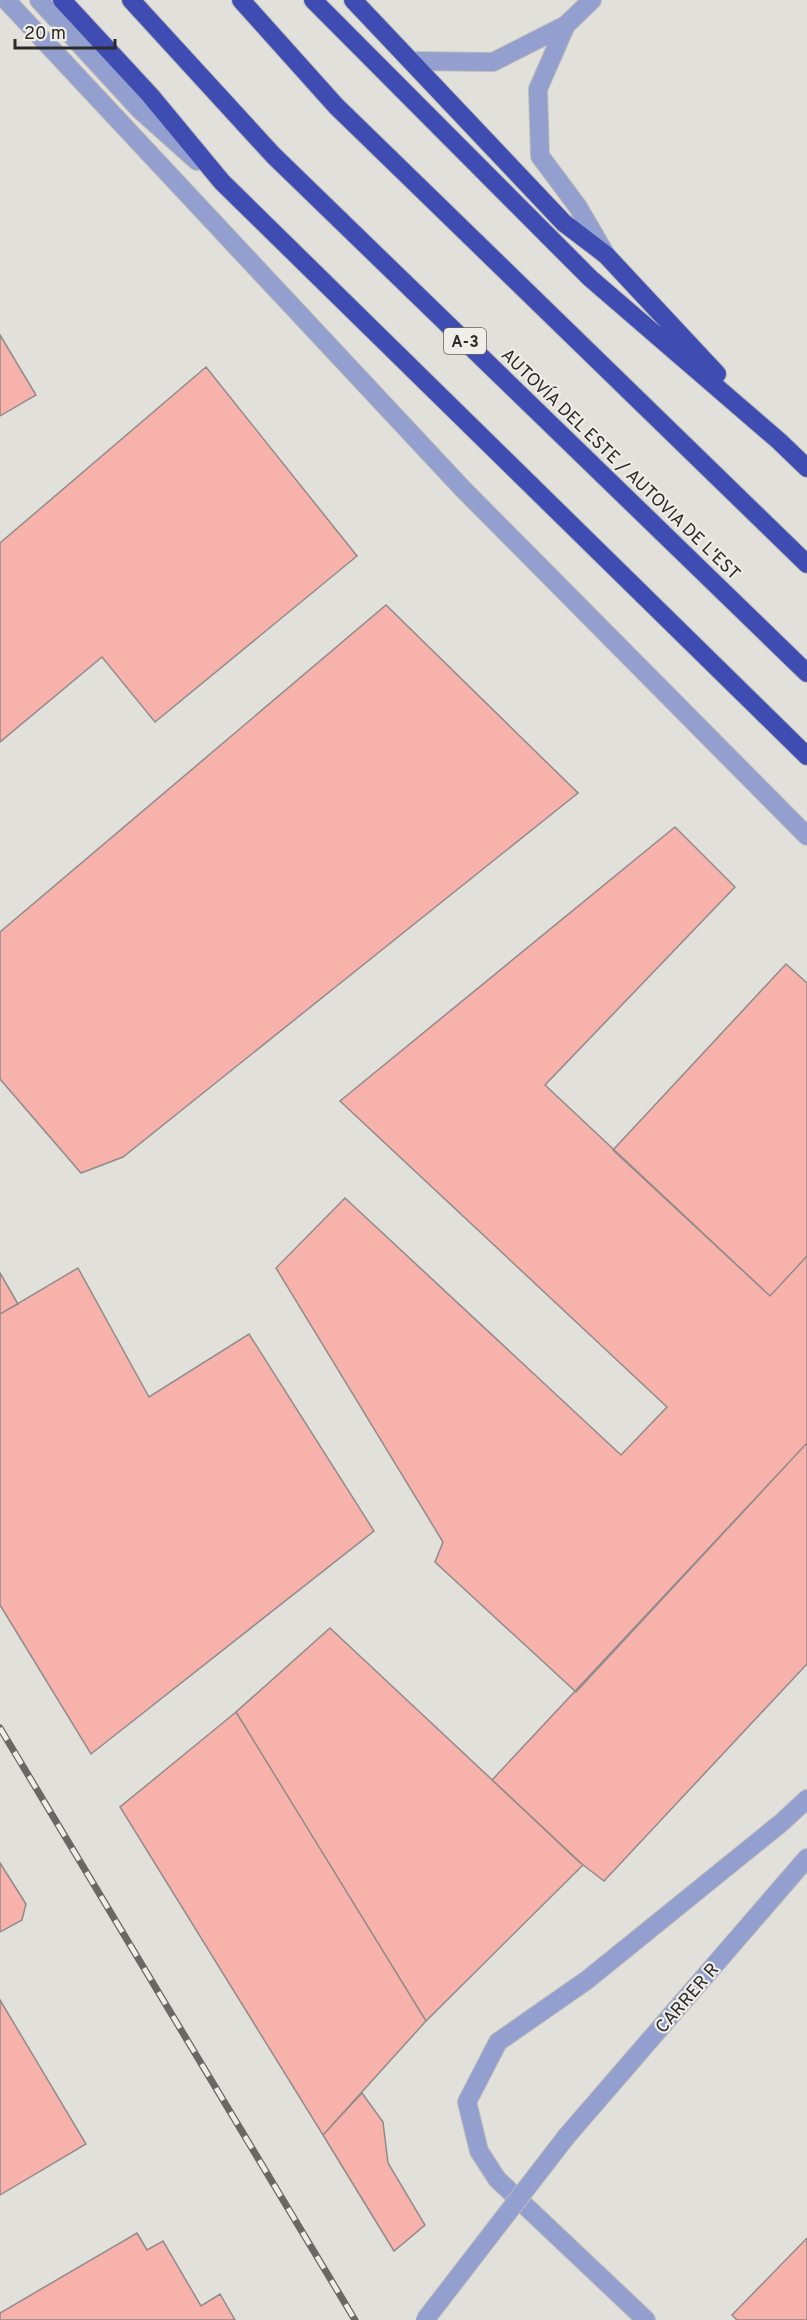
<svg xmlns="http://www.w3.org/2000/svg" width="807" height="2320" font-family="Overpass,sans-serif">
<style>
.building{fill:#f7b2ac;stroke:#918b8a;stroke-width:1.5}
.lines{fill:none;stroke-linecap:round;stroke-linejoin:round}
.minor-casing{stroke:#bebcb7;stroke-width:20}
.highway-casing{stroke:#bebcb7;stroke-width:20}
.minor{stroke:#929fcf;stroke-width:18}
.highway{stroke:#3f4db3;stroke-width:18}
.rail-casing{stroke:#696865;stroke-width:7}
.rail{stroke:#efede8;stroke-width:4.5;stroke-dasharray:14;stroke-linecap:butt}
.minor-bridge-casing{stroke:#bebcb7;stroke-width:20;stroke-linecap:butt}
.minor-bridge{stroke:#929fcf;stroke-width:18}
.labels{text-anchor:middle;stroke-width:4.5;stroke-linejoin:round;paint-order:stroke}
.shield{fill:#efede8;stroke:#666562;stroke-width:1.5}
.shield-label{font-size:16px;font-weight:bold;fill:#2c2b29}
.street-label{font-size:18px;fill:#2c2b29;stroke:#efede8}
</style>
<rect width="100%" height="100%" fill="#e2e0da"/>
<path class="building" d="M 0,335 L 36,395 L 0,416 Z
M 206,367 L 357,556 L 155,722 L 102,657 L 0,742 L 0,543 Z
M 386,605 L 578,793 L 123,1157 L 81,1173 L 0,1079 L 0,932 Z
M 675,827 L 735,887 L 545,1085 L 770,1296 L 807,1256 L 807,1443 L 576,1692 L 435,1562 L 443,1542 L 276,1268 L 345,1198 L 621,1455 L 667,1407 L 340,1101 Z
M 786,964 L 807,983 L 807,1256 L 770,1296 L 613,1150 Z
M 78,1268 L 149,1397 L 249,1334 L 374,1531 L 91,1754 L 0,1605 L 0,1314 Z
M 0,1273 L 18,1304 L 0,1314 Z
M 807,1443 L 807,1664 L 604,1881 L 578,1861 L 492,1780 Z
M 330,1628 L 583,1865 L 426,2021 L 236,1712 Z
M 236,1712 L 426,2021 L 323,2135 L 120,1807 Z
M 0,1863 L 26,1904 L 22,1920 L 0,1932 Z
M 0,2000 L 86,2144 L 0,2195 Z
M 362,2093 L 383,2122 L 388,2163 L 425,2225 L 394,2251 L 323,2135 Z
M 137,2233 L 147,2250 L 163,2241 L 201,2306 L 220,2294 L 235,2320 L 0,2320 L 0,2313 Z
M 807,2238 L 807,2320 L 737,2320 L 732,2315 Z"/>
<g class="lines">
<g class="minor-casing">
<path id="minor" d="M 6,0 L 462,488 L 807,836
M 39,0 L 139,109 L 197,161
M 566,25 L 592,0
M 411,61 L 493,62 L 566,25 L 538,89 L 540,156 L 578,207 L 606,255
M 566,2137 L 807,1858
M 646,2320 L 497,2179 L 479,2151 L 467,2102 L 498,2042 L 587,1980 L 781,1823 L 807,1799"/>
</g>
<g class="highway-casing">
<path id="highway" d="M 62,0 L 150,95 L 222,182 L 807,756
M 131,0 L 273,155 L 807,673
M 241,0 L 336,106 L 807,564
M 313,0 L 590,278 L 779,441 L 807,468
M 353,0 L 564,223 L 606,255 L 717,374"/>
</g>
<use href="#minor" class="minor"/>
<use href="#highway" class="highway"/>
<g class="rail-casing">
<path id="rail" d="M 0,1728 L 355,2320"/>
</g>
<use href="#rail" class="rail"/>
<g class="minor-bridge-casing">
<path id="minor-bridge" d="M 425,2320 L 566,2137"/>
</g>
<use href="#minor-bridge" class="minor-bridge"/>
</g>
<g class="labels">
<rect class="shield" x="444" y="328" width="42" height="26" rx="4.5"/>
<g class="shield-label">
<text x="465" y="347">A-3</text>
</g>
<g class="street-label">
<text transform="translate(621 464) rotate(44)" y="6">AUTOVÍA DEL ESTE / AUTOVIA DE L'EST</text>
<text transform="translate(687 1998) rotate(-49)" y="6">CARRER R</text>
</g>
</g>
<path d="M15 39v9h100v-9" fill="none" stroke="#2c2b29" stroke-width="3"/>
<text x="24" y="39" font-size="18" fill="#2c2b29" stroke="#efede8" stroke-width="4.5" paint-order="stroke">20 m</text>
</svg>
